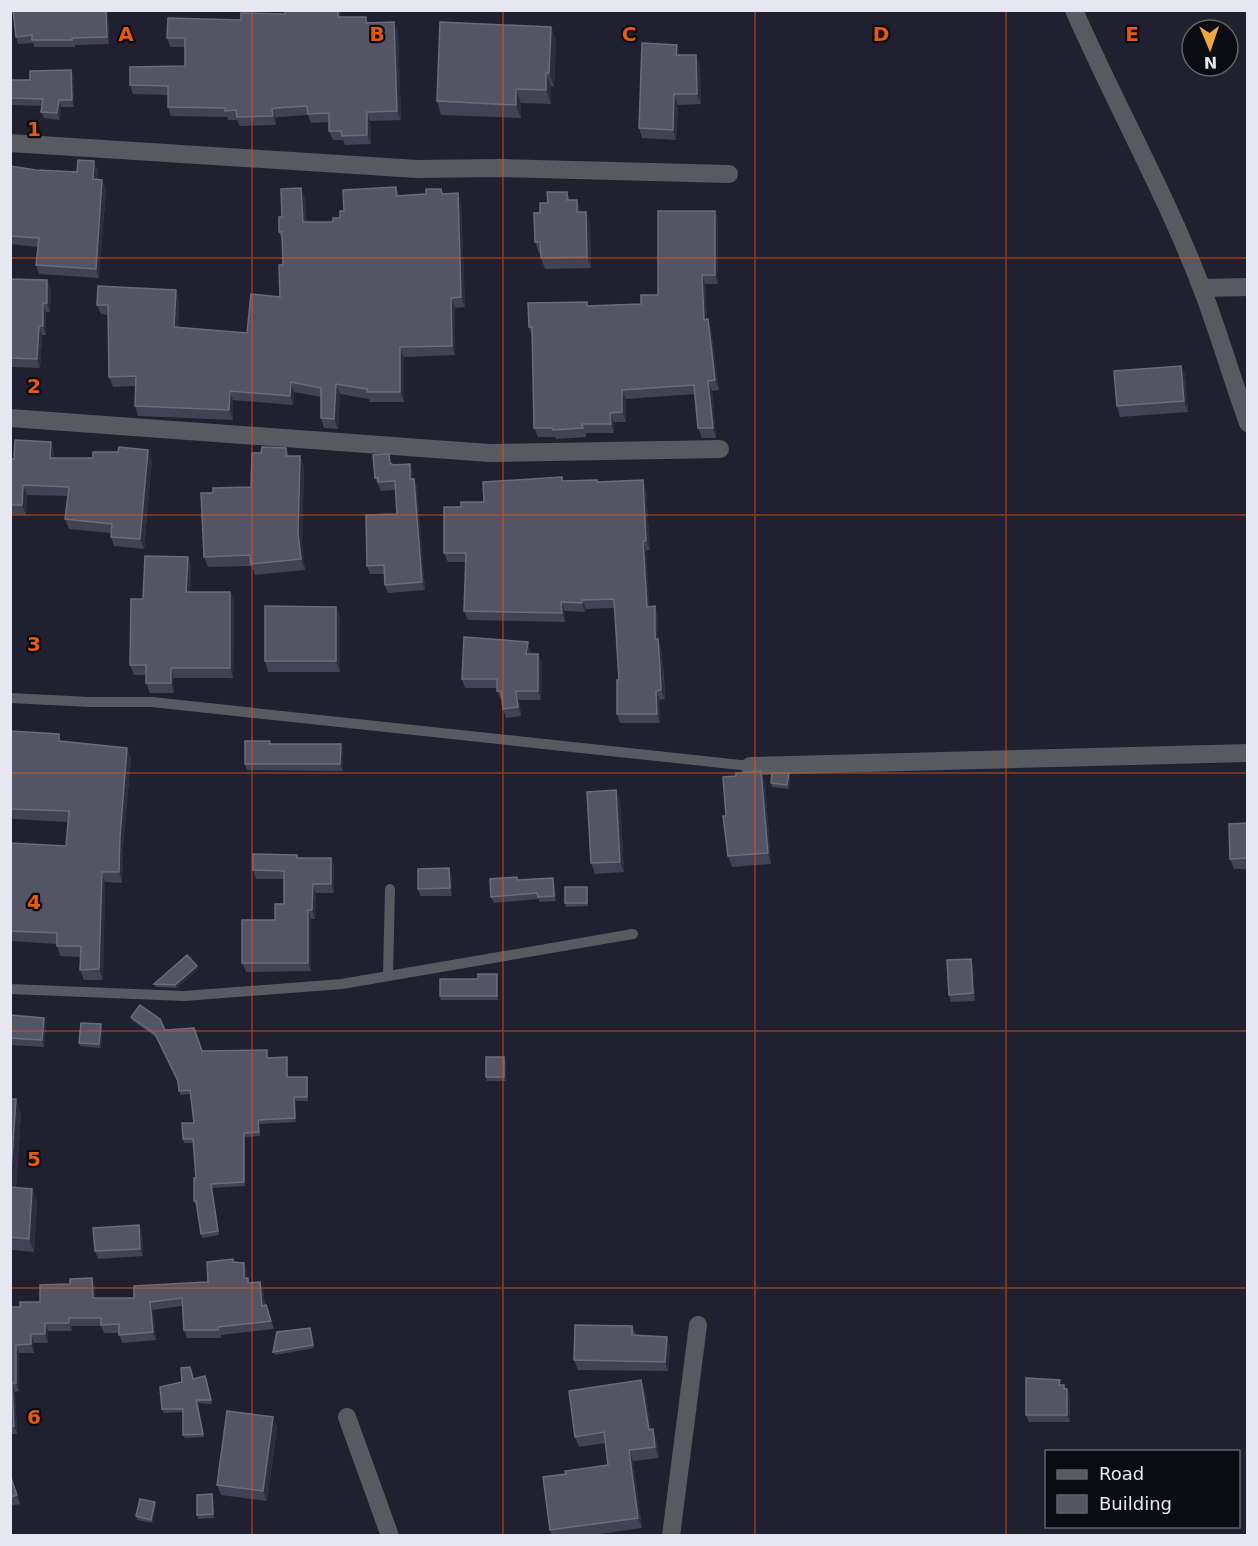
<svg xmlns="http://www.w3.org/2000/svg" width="1258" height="1546" font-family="'DejaVu Sans',sans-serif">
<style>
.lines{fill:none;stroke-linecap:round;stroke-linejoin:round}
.lane{stroke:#595961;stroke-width:10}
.street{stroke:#595961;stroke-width:18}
.wall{fill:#424254}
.shaded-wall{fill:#2e2d3f}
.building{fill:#545465;stroke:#6b6b7b;stroke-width:1.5}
.grid{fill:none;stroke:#e8590c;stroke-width:1.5;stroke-opacity:0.55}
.grid-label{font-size:20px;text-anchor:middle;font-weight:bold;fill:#e8590c;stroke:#0b0b12;stroke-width:4.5;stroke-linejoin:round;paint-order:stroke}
</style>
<rect width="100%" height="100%" fill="#212031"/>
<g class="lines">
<path class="lane" d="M 10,698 L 90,702 L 152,702 L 750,766
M 388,975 L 390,889
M 10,989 L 184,996 L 342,984 L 633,934"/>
<path class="street" d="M 1074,10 C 1115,104 1166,194 1202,289 C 1219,333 1232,379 1248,423
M 10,143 L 417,169 L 501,168 L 729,174
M 1202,288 L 1248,287
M 10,418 L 489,453 L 720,449
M 750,766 L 1248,753
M 347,1417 L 390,1536
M 671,1536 L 698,1325"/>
</g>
<path class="wall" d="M 13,10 L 108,10 L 109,44 L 75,45 L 75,47 L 34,47 L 33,43 L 18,44 L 16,37 Z
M 285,10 L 340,10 L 341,17 L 366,17 L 368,23 L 398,31 L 401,120 L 370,121 L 371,144 L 345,145 L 343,140 L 333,140 L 329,131 L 329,122 L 311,123 L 308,115 L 279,117 L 276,118 L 276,125 L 240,126 L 237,120 L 228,120 L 227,117 L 171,116 L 168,107 L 168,95 L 133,94 L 130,85 L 185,66 L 185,47 L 170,47 L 167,38 L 241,20 L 285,14 Z
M 551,27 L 556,41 L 554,87 L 551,86 L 551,104 L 521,103 L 521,118 L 441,115 L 437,101 Z
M 680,55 L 700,65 L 701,104 L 678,105 L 676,140 L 642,138 L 639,128 Z
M 71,70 L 74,77 L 74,107 L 61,107 L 60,120 L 44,118 L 41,112 L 42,106 L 10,105 L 10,80 L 30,80 Z
M 10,165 L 36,170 L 77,172 L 98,170 L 97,180 L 106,189 L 99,278 L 39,274 L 36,265 L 38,247 L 10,244 Z
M 396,187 L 399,195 L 458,193 L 461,203 L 465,307 L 455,308 L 455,355 L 404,357 L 404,402 L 370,402 L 369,399 L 340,394 L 338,429 L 324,428 L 321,418 L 321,397 L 294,392 L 293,405 L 233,400 L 233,420 L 138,416 L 135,406 L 136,386 L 113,387 L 109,377 L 108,315 L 101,314 L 97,305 L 176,290 L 179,300 L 178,327 L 247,333 L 280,297 L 283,265 L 282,240 L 279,232 L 282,217 L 305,197 L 306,222 L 333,222 L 340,218 L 344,211 Z
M 567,192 L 570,200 L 581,212 L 586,212 L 590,222 L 591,268 L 545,269 L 541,258 L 541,253 L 539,253 L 535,242 L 548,203 Z
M 715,211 L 718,220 L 718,284 L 705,284 L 707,319 L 711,329 L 719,390 L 712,391 L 716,438 L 702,438 L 698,428 L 695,394 L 626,399 L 626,422 L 614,422 L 614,433 L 586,433 L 586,437 L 556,439 L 555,437 L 538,437 L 534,428 L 532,337 L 529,327 L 587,302 L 588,306 L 641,304 L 658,295 Z
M 10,279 L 51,289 L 50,312 L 46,312 L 46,335 L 42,335 L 40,368 L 10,367 Z
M 1181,366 L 1185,376 L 1188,412 L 1120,417 L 1117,406 Z
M 51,442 L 54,452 L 54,458 L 152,459 L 144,549 L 114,546 L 111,537 L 111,533 L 69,529 L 65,519 L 68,496 L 27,495 L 26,515 L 10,514 L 10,459 L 14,459 Z
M 286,448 L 289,456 L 300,456 L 304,467 L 302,543 L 305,570 L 255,575 L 252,566 L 208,567 L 204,557 L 251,487 L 261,453 Z
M 392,462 L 393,465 L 413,472 L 413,479 L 417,487 L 425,590 L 388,593 L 385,585 L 384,574 L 370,574 L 367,566 L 397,514 L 396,490 L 381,491 L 375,478 Z
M 562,477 L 563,481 L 598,482 L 646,489 L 650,550 L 646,550 L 649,606 L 655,606 L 658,615 L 658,640 L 661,648 L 664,676 L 665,699 L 660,700 L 660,723 L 620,723 L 617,714 L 619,680 L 614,608 L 586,609 L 585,612 L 565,611 L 565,622 L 468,620 L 464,611 L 466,562 L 448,562 L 444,553 L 461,507 L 484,502 Z
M 188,557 L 191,567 L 190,592 L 230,592 L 234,602 L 233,678 L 174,678 L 174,693 L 150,693 L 146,683 L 146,675 L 134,675 L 130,665 L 143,599 Z
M 336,607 L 340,617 L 340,672 L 268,672 L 265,661 Z
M 531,651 L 531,654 L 538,654 L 542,663 L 541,700 L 519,700 L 521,716 L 506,718 L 503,709 L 502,700 L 501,700 L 497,691 L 497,688 L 465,688 L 462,679 Z
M 10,731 L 62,742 L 127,748 L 131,758 L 123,846 L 122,883 L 105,882 L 103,980 L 84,980 L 80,970 L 81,957 L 60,956 L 57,944 L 10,941 L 10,843 L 66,846 L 69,822 L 13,819 L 10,811 Z
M 271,744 L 343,750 L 343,771 L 247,770 L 245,764 Z
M 736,776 L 765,782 L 771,864 L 732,867 L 728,856 L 726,816 Z
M 790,776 L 789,789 L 772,787 L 771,783 Z
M 616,790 L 620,801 L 624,872 L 595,874 L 591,863 Z
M 1248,823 L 1248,869 L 1234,869 L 1230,859 Z
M 297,855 L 298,858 L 331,858 L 334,866 L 334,893 L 316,893 L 315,919 L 311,919 L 311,971 L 246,972 L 242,963 L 275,920 L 284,904 L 284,879 L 256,879 L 253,870 Z
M 452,876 L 452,896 L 420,896 L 418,889 Z
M 518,880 L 555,884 L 556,901 L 540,902 L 538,899 L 494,903 L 491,897 Z
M 588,891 L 588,906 L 566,907 L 565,903 Z
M 971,959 L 973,966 L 975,1001 L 951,1002 L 949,995 Z
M 198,969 L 177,988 L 156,987 L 154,984 Z
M 497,974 L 498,977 L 498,1000 L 441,1000 L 440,996 L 478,979 Z
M 10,1015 L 44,1018 L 46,1025 L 44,1047 L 10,1045 Z
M 131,1017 L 165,1030 L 202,1051 L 268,1054 L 268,1058 L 288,1061 L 288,1077 L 307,1077 L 308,1081 L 308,1101 L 296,1101 L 296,1122 L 259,1124 L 260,1136 L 245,1137 L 245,1186 L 212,1188 L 219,1235 L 202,1238 L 197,1205 L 196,1205 L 194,1201 L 196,1178 L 194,1143 L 184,1143 L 183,1139 L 194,1123 L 191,1094 L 180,1095 L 178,1082 L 157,1038 L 133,1021 Z
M 102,1028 L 101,1048 L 80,1046 L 79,1043 Z
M 506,1061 L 506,1081 L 487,1081 L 486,1077 Z
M 10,1099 L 21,1113 L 16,1188 L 32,1189 L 37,1202 L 34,1252 L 12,1250 L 11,1267 Z
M 142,1232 L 143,1256 L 98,1259 L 95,1251 Z
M 233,1259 L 234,1262 L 247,1271 L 247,1278 L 249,1283 L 260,1282 L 263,1290 L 265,1306 L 266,1305 L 274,1329 L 221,1335 L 221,1338 L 187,1338 L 184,1330 L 182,1306 L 153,1310 L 156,1340 L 122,1343 L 119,1333 L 104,1333 L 101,1326 L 71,1326 L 72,1331 L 48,1331 L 48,1343 L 34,1343 L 34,1353 L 19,1353 L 19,1391 L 15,1392 L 17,1434 L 10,1434 L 10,1307 L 20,1307 L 40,1302 L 70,1284 L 92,1278 L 95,1286 L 95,1298 L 134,1298 L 208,1282 Z
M 632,1326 L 636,1335 L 667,1337 L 670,1347 L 668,1371 L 578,1370 L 574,1360 Z
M 311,1332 L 314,1348 L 275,1355 L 273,1352 Z
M 192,1370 L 193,1379 L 207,1380 L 212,1404 L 198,1403 L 204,1437 L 185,1438 L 183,1435 L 183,1412 L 164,1413 L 162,1409 L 182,1382 Z
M 641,1380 L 645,1390 L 651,1430 L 657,1440 L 659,1458 L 633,1461 L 642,1528 L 587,1536 L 552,1536 L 550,1530 L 566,1474 L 608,1465 L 606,1443 L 579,1447 L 575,1437 Z
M 1061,1385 L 1064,1385 L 1070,1396 L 1070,1422 L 1029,1422 L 1026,1415 Z
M 273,1417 L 277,1428 L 267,1501 L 221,1495 L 217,1485 Z
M 10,1473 L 20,1504 L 10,1506 Z
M 214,1498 L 214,1518 L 198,1519 L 197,1515 Z
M 156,1506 L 152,1523 L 137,1520 L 136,1516 Z"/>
<path class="shaded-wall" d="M 106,10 L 108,10 L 109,44 L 107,37 Z
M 338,10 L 340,10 L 341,15 L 342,26 L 338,17 Z
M 394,22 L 398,31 L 401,120 L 397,111 Z
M 551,27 L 556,41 L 554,87 L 549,73 Z
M 677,45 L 680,55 L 676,55 Z
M 696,55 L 700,65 L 701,104 L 697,94 Z
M 71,70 L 74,77 L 74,107 L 72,100 Z
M 546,73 L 551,86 L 551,104 L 546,90 Z
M 516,89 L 521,103 L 521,118 L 516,105 Z
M 674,94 L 678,105 L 676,140 L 673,130 Z
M 59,100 L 61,107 L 60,120 L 57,113 Z
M 272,109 L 276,118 L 276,125 L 273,116 Z
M 367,112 L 370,121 L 371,144 L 367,135 Z
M 94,161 L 98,170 L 96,188 L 93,179 Z
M 102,180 L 106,189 L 99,278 L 96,269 Z
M 301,188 L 305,197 L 307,232 L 303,222 Z
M 458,193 L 461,203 L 465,307 L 461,297 Z
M 577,200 L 581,211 L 581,223 L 577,212 Z
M 715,211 L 718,220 L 718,284 L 715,275 Z
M 586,212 L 590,222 L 591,268 L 587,257 Z
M 702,275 L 705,284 L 707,329 L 704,320 Z
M 47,280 L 51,289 L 50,312 L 47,303 Z
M 176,290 L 179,300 L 177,337 L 174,327 Z
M 451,298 L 455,308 L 455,355 L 452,346 Z
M 43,303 L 46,312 L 46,335 L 43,326 Z
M 708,319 L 711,329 L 719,390 L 715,380 Z
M 39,326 L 42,335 L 40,368 L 37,359 Z
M 400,347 L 404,357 L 404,402 L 400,392 Z
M 1181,366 L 1185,376 L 1188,412 L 1184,401 Z
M 708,381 L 712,391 L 716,438 L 713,428 Z
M 291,382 L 294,392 L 293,405 L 290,396 Z
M 336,384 L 340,394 L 338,429 L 334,419 Z
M 622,390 L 626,399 L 626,422 L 622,412 Z
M 230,391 L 233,400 L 233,420 L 229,410 Z
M 610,413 L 614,422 L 614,433 L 611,424 Z
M 51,442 L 54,452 L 53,468 L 50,458 Z
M 148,450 L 152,459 L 144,549 L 140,539 Z
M 300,456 L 304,467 L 302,543 L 305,570 L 301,559 L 298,533 Z
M 410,464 L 413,472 L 413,487 L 410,479 Z
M 414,479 L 417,487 L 425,590 L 422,582 Z
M 643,480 L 646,489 L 650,550 L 646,541 Z
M 23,485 L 27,495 L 26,515 L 22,505 Z
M 643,541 L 646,550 L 650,616 L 647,607 Z
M 188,557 L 191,567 L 190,602 L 186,592 Z
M 230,592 L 234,602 L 233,678 L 230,668 Z
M 582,600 L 586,609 L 585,612 L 582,603 Z
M 561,602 L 565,611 L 565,622 L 562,613 Z
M 655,606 L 658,615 L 658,640 L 661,648 L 665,699 L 661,690 L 655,639 Z
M 336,607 L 340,617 L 340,672 L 336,661 Z
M 528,642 L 531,651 L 530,663 L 526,654 Z
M 538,654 L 542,663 L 541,700 L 538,691 Z
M 171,668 L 174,678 L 174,693 L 171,683 Z
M 516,691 L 519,700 L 521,716 L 518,707 Z
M 656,691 L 660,700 L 660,723 L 657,714 Z
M 341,744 L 343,750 L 343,771 L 340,764 Z
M 127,748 L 131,758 L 123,846 L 122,883 L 119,872 L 120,836 Z
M 761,771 L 765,782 L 771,864 L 768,853 Z
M 789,773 L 790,776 L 789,789 L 787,785 Z
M 616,790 L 620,801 L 624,872 L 620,862 Z
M 331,858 L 334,866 L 334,893 L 331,884 Z
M 449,868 L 452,876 L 452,896 L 450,888 Z
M 102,872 L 105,882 L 103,980 L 99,969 Z
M 553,878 L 555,884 L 556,901 L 554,896 Z
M 313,884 L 316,893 L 315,919 L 312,910 Z
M 587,887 L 588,891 L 588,906 L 587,903 Z
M 308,910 L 311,919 L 311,971 L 308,963 Z
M 971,959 L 973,966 L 975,1001 L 973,993 Z
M 197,966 L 198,969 L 177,988 L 175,985 Z
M 497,974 L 498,977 L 498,1000 L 497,996 Z
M 44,1018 L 46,1025 L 44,1047 L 42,1040 Z
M 101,1024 L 102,1028 L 101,1048 L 99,1044 Z
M 287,1057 L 288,1061 L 288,1081 L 287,1077 Z
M 504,1057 L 506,1061 L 506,1081 L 504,1077 Z
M 307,1077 L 308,1081 L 308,1101 L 307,1097 Z
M 294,1097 L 296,1101 L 296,1122 L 295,1118 Z
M 16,1099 L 21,1113 L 15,1201 L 10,1188 Z
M 244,1133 L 245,1137 L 245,1186 L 244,1182 Z
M 32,1189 L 37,1202 L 34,1252 L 29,1239 Z
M 139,1225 L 142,1232 L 143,1256 L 140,1249 Z
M 10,1246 L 12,1250 L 11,1267 L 10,1265 Z
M 244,1263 L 247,1271 L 247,1286 L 244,1278 Z
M 92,1278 L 95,1286 L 96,1306 L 93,1298 Z
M 260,1282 L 263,1290 L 265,1314 L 262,1306 Z
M 150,1302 L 153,1310 L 156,1340 L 153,1332 Z
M 69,1318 L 71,1326 L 72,1331 L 69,1323 Z
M 45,1323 L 48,1331 L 48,1343 L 45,1334 Z
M 31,1334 L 34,1343 L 34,1353 L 31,1344 Z
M 667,1337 L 670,1347 L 668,1371 L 665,1362 Z
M 16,1345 L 19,1353 L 19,1391 L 16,1383 Z
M 641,1380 L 645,1390 L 653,1440 L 649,1430 Z
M 12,1383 L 15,1392 L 17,1434 L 14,1426 Z
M 1067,1389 L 1070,1396 L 1070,1422 L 1067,1415 Z
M 273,1417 L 277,1428 L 267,1501 L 263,1491 Z
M 653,1429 L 657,1440 L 659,1458 L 655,1447 Z
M 629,1450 L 633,1461 L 642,1528 L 638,1518 Z
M 212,1494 L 214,1498 L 214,1518 L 213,1514 Z
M 155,1502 L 156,1506 L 152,1523 L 151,1520 Z"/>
<path class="building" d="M 13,10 L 106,10 L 107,37 L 72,38 L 72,40 L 32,40 L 32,35 L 16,37 Z
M 285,10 L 338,10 L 338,17 L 366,17 L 366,23 L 394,22 L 397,111 L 367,112 L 367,135 L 342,136 L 341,131 L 329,131 L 329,113 L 308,114 L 307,106 L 276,108 L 272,109 L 273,116 L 237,117 L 236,110 L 225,111 L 225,108 L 168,107 L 168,86 L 130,85 L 130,67 L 185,66 L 185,38 L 167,38 L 168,18 L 241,20 L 241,13 L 285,14 Z
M 440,22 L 551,27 L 549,73 L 546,73 L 546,90 L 516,89 L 516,105 L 437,101 Z
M 642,43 L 677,45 L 676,55 L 696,55 L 697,94 L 674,94 L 673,130 L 639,128 Z
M 71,70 L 72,100 L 59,100 L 57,113 L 41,112 L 43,99 L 10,98 L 10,80 L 30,80 L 30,71 Z
M 78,160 L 94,161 L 93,179 L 102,180 L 96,269 L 36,265 L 39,238 L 10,236 L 10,166 L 36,170 L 77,172 Z
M 396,187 L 396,196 L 426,194 L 426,189 L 441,189 L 442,194 L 458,193 L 461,297 L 451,298 L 452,346 L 400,347 L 400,392 L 367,392 L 367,389 L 336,384 L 334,419 L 321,418 L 321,388 L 291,382 L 290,396 L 230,391 L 229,410 L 135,406 L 136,376 L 109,377 L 108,305 L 97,305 L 98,286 L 176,290 L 174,327 L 247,333 L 251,294 L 280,297 L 279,265 L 283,265 L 282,232 L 279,232 L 279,217 L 282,217 L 281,189 L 301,188 L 303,222 L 333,222 L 333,218 L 340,218 L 340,211 L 344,211 L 343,190 Z
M 547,192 L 567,192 L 567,200 L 577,200 L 577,212 L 586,212 L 587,257 L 541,258 L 540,242 L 535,242 L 534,213 L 540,213 L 540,203 L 548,203 Z
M 658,211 L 715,211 L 715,275 L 702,275 L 704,320 L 708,319 L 715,380 L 708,381 L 713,428 L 698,428 L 694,385 L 622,390 L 622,412 L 610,413 L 611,424 L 582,424 L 583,428 L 553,430 L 552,428 L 534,428 L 532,327 L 529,327 L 528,303 L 587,302 L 587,306 L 641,304 L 641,295 L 658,295 Z
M 10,279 L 47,280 L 47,303 L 43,303 L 43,326 L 39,326 L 37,359 L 10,358 Z
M 1181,366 L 1184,401 L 1117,406 L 1114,371 Z
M 15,440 L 51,442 L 50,458 L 93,458 L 93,452 L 118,452 L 119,447 L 148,450 L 140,539 L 111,537 L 112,524 L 65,519 L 69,487 L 23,485 L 22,505 L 10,505 L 10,459 L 14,459 Z
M 262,447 L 286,448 L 286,456 L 300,456 L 298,533 L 301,559 L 251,564 L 250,555 L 204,557 L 201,493 L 213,493 L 213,488 L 251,487 L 252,453 L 261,453 Z
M 389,454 L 390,463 L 393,465 L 410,464 L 410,479 L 414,479 L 422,582 L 385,585 L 384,565 L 367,566 L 366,515 L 397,514 L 395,481 L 378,482 L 378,478 L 375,478 L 373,455 Z
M 562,477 L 562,481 L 597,480 L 597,482 L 643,480 L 646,541 L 643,541 L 647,607 L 655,606 L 655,639 L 658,639 L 660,667 L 661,690 L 656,691 L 657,714 L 617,714 L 617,680 L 619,680 L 614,599 L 582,600 L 582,603 L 561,602 L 562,613 L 464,611 L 466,553 L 444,553 L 444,507 L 461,507 L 461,502 L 484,502 L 483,482 Z
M 145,556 L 188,557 L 186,592 L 230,592 L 230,668 L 171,668 L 171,683 L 146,683 L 146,665 L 130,665 L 131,599 L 143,599 Z
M 265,606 L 336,607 L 336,661 L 265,661 Z
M 464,637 L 528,642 L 526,654 L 538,654 L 538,691 L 516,691 L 518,707 L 503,709 L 501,691 L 497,691 L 497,679 L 462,679 Z
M 10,731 L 59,734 L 59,741 L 127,748 L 120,836 L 119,872 L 102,872 L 99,969 L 80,970 L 81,946 L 57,946 L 57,933 L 10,931 L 10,843 L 66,846 L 69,811 L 10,809 Z
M 245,741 L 270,741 L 270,744 L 341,744 L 340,764 L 245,764 Z
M 761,771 L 768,853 L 728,856 L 723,816 L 726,816 L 723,777 L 736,776 L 736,773 Z
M 772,773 L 789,773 L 787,785 L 771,783 Z
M 616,790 L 620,862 L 591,863 L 587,792 Z
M 1248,823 L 1248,858 L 1230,859 L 1229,824 Z
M 253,854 L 297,855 L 297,858 L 331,858 L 331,884 L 313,884 L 312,910 L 308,910 L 308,963 L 242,963 L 242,920 L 275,920 L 275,904 L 284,904 L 284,871 L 253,870 Z
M 449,868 L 450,888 L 418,889 L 418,869 Z
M 517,877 L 517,880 L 553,878 L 554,896 L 538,897 L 537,893 L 491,897 L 490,879 Z
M 565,887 L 587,887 L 587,903 L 565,903 Z
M 187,955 L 197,966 L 175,985 L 154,984 Z
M 971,959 L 973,993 L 949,995 L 947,960 Z
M 478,974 L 497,974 L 497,996 L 440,996 L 440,979 L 478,979 Z
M 140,1005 L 160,1019 L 165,1030 L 194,1028 L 202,1051 L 267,1050 L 267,1058 L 287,1057 L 287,1077 L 307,1077 L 307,1097 L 294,1097 L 295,1118 L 258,1120 L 259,1132 L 244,1133 L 244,1182 L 211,1184 L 218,1231 L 201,1234 L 196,1201 L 194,1201 L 194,1178 L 196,1178 L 193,1139 L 183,1139 L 182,1123 L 194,1123 L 190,1090 L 179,1091 L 178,1081 L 155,1034 L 131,1017 Z
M 10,1015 L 44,1018 L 42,1040 L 10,1038 Z
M 81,1023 L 101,1024 L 99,1044 L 79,1043 Z
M 486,1057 L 504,1057 L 504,1077 L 486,1077 Z
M 10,1099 L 16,1099 L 10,1186 Z
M 10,1187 L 32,1189 L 29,1239 L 10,1237 Z
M 139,1225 L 140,1249 L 95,1251 L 93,1228 Z
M 233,1259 L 233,1262 L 244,1263 L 244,1278 L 248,1278 L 248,1283 L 260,1282 L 262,1306 L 266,1305 L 271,1321 L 218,1327 L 218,1330 L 184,1330 L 182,1298 L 150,1302 L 153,1332 L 119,1335 L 119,1324 L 101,1325 L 101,1318 L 69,1318 L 69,1323 L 45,1323 L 45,1334 L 31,1334 L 31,1344 L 16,1345 L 16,1383 L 12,1383 L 14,1426 L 10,1426 L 10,1307 L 20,1307 L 20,1302 L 40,1302 L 40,1285 L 70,1284 L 70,1279 L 92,1278 L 93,1298 L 134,1298 L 134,1286 L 208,1282 L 207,1262 Z
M 575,1325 L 632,1326 L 632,1335 L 667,1337 L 665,1362 L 574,1360 Z
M 310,1328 L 313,1345 L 273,1352 L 277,1332 Z
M 190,1367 L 193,1379 L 205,1376 L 211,1400 L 196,1400 L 203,1434 L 183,1435 L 183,1409 L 162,1409 L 160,1387 L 182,1382 L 181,1368 Z
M 1026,1378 L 1060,1380 L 1059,1385 L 1064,1385 L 1064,1389 L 1067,1389 L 1067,1415 L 1026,1415 Z
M 641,1380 L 649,1430 L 653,1429 L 655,1447 L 629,1450 L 638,1518 L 550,1530 L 543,1477 L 566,1474 L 565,1471 L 608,1465 L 604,1432 L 575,1437 L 569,1391 Z
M 227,1411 L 273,1417 L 263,1491 L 217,1485 Z
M 10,1475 L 17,1495 L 10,1497 Z
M 212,1494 L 213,1514 L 197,1515 L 197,1495 Z
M 140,1499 L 155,1502 L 151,1520 L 136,1516 Z"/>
<path class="grid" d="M 252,10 L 252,1536M 503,10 L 503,1536M 755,10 L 755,1536M 1006,10 L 1006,1536M 10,258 L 1248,258M 10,515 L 1248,515M 10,773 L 1248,773M 10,1031 L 1248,1031M 10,1288 L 1248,1288"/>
<g class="grid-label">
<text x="126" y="41">A</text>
<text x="377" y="41">B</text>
<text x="629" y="41">C</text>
<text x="881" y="41">D</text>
<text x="1132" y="41">E</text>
<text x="34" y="136">1</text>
<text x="34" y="393">2</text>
<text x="34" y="651">3</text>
<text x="34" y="909">4</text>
<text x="34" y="1166">5</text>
<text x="34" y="1424">6</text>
</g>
<rect width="1258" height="1546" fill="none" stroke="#e7e7f2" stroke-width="24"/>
<rect x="1045" y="1450" width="195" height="78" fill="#0b0b12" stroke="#63636c" stroke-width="1.5"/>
<rect x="1057" y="1470" width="30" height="9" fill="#595961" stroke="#63636c" stroke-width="1.5"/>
<text x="1099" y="1480" font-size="18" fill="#e7e7f2">Road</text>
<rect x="1057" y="1495" width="30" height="18" fill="#545465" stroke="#63636c" stroke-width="1.5"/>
<text x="1099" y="1510" font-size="18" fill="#e7e7f2">Building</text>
<g transform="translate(1210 48) rotate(178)"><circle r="28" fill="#0b0b12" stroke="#63636c" stroke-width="1.5"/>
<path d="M0-4.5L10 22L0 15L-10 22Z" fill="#eba93a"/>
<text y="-9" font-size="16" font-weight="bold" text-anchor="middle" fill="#e7e7f2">N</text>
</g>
</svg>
